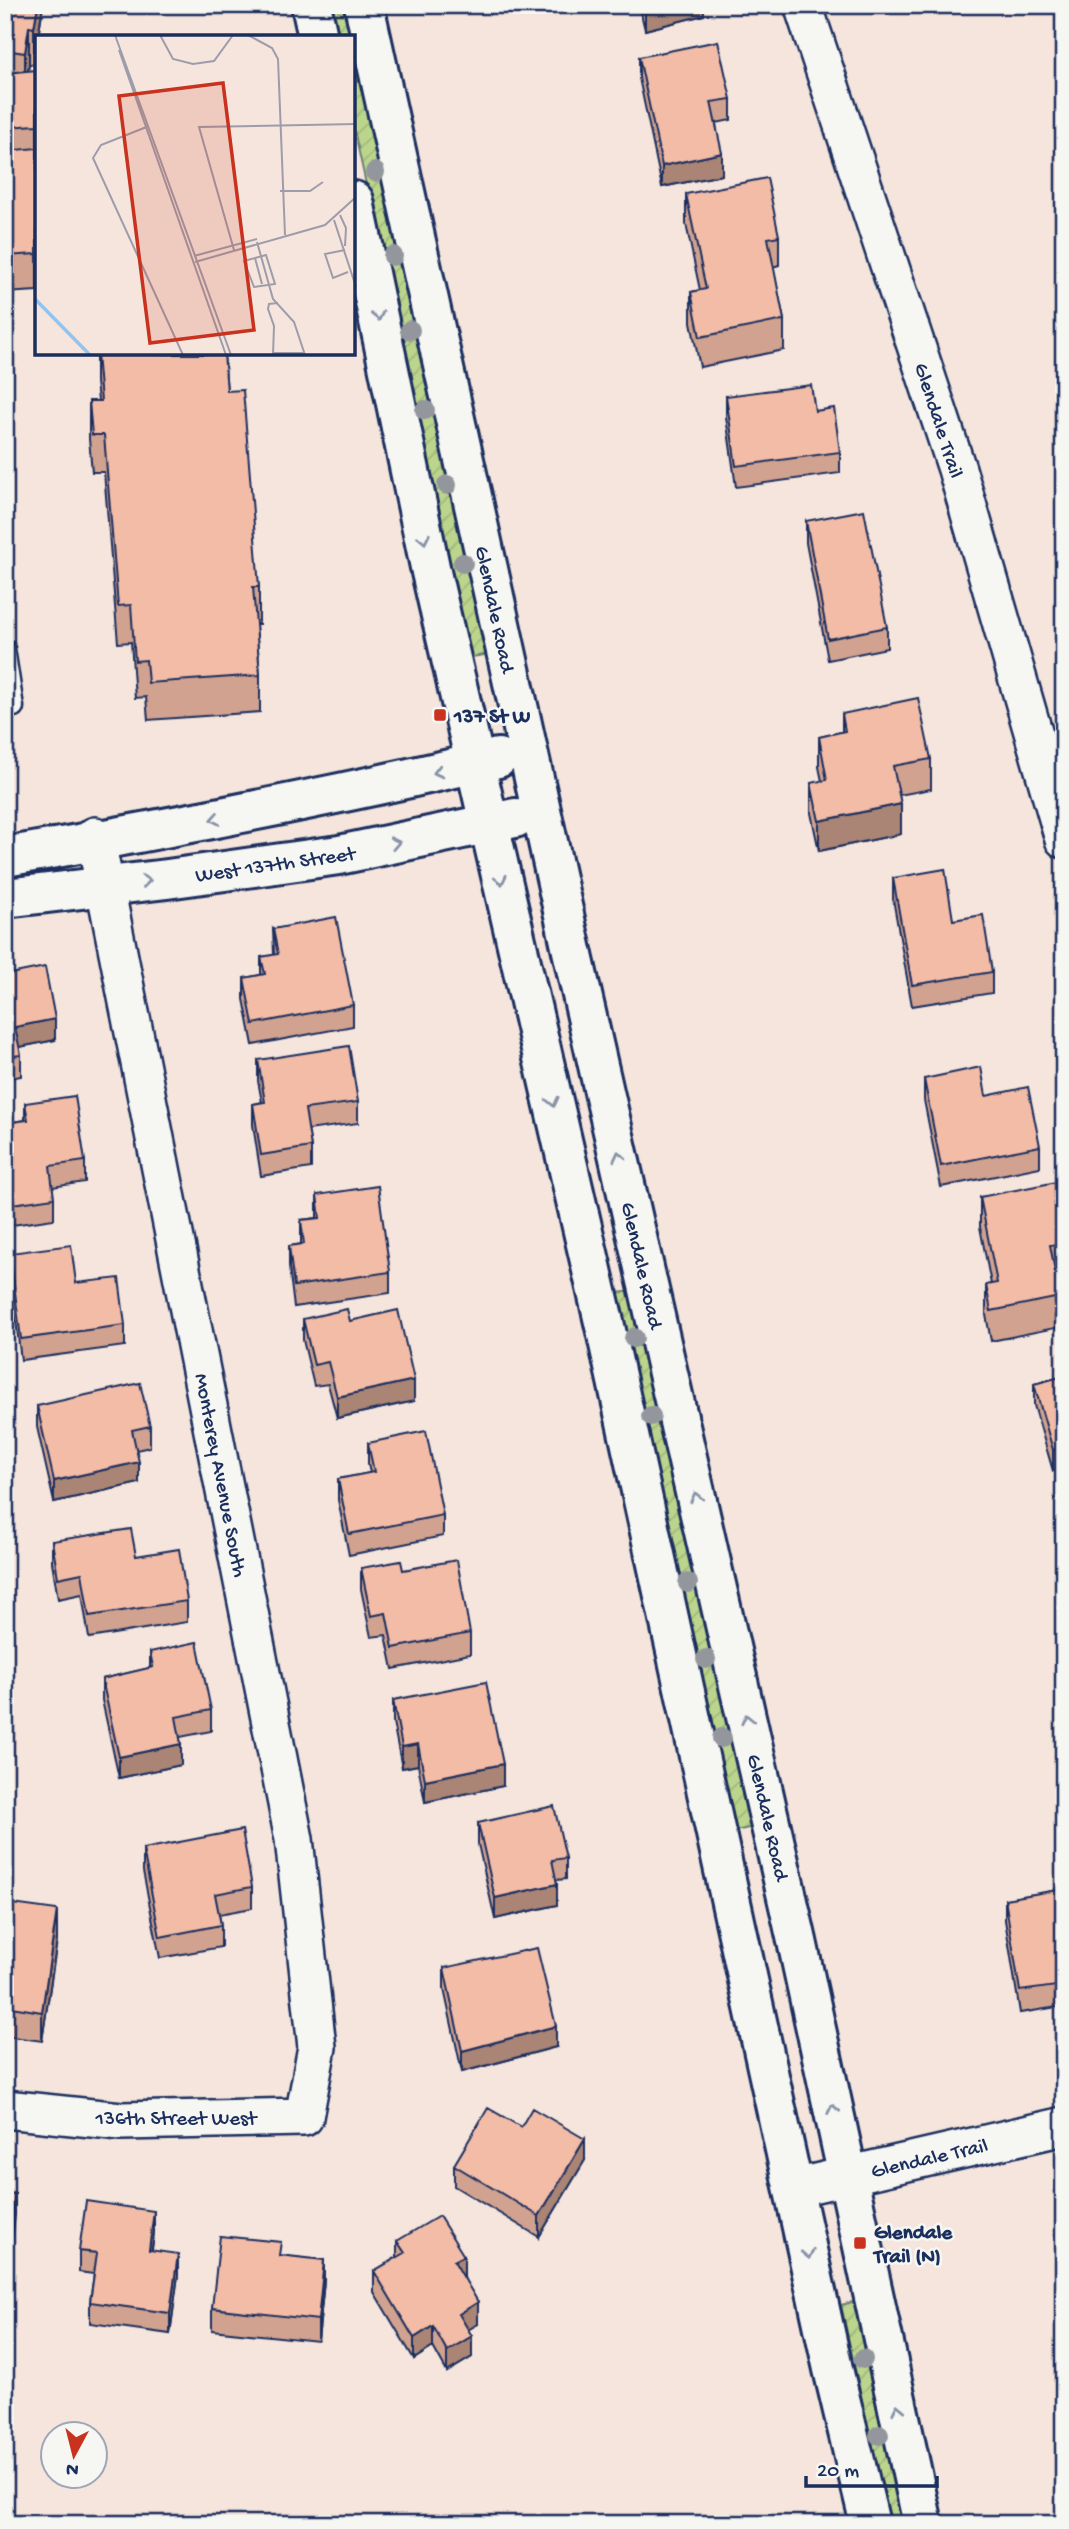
<svg xmlns="http://www.w3.org/2000/svg" width="1069" height="2529" font-family="'Gochi Hand',sans-serif">
<style>
.garden{fill:url(#garden-furrows);stroke:#6c8275;stroke-width:2}
.lines{fill:none;stroke-linecap:round;stroke-linejoin:round}
.lane-casing{stroke:#1b2f5e;stroke-width:23}
.street-casing{stroke:#1b2f5e;stroke-width:42}
.secondary-casing{stroke:#1b2f5e;stroke-width:44}
.lane{stroke:#f6f6f2;stroke-width:18}
.street{stroke:#f6f6f2;stroke-width:37}
.secondary{stroke:#f6f6f2;stroke-width:38}
.tree{fill:#93979d}
.wall{fill:#d1a290;stroke:#1b2f5e;stroke-width:2}
.shaded-wall{fill:#aa8475;stroke:#1b2f5e;stroke-width:2}
.building{fill:#f3bca7;stroke:#1b2f5e;stroke-width:2}
.oneway{stroke:#8892a8}
.poi-dot{fill:#c8321e;stroke:#f6f6f2;stroke-width:2.5}
.labels{text-anchor:middle;stroke-width:5;stroke-linejoin:round;paint-order:stroke}
.street-label{font-size:21px;fill:#1b2f5e;stroke:#f6f6f2}
.poi-label{font-size:21px;font-weight:bold;fill:#1b2f5e;stroke:#f6f6f2;text-anchor:start}
.inset-river{fill:none;stroke:#93c4ef;stroke-width:3.5}
.inset-road{fill:none;stroke:#9e9caa;stroke-width:2}
.view{fill:#c8321e;fill-opacity:0.15;stroke:#c8321e;stroke-width:3.5}
.inset-edge{fill:none;stroke:#1b2f5e;stroke-width:3.5}
</style>
<defs>
<pattern id="garden-furrows" width="10" height="10" patternUnits="userSpaceOnUse" patternTransform="scale(1.75)"><rect width="10" height="10" fill="#bcd58c"/><path d="M-1 1l2-2M0 10L10 0M9 11l2-2" fill="none" stroke="#a1b77b"/></pattern>
</defs>
<rect width="100%" height="100%" fill="#f5e5dc"/>
<filter id="ink" filterUnits="userSpaceOnUse"><feTurbulence type="fractalNoise" baseFrequency=".0143" numOctaves="2"/><feDisplacementMap in="SourceGraphic" scale="14" xChannelSelector="R" yChannelSelector="G"/><feConvolveMatrix kernelMatrix="1 2 1 2 8 2 1 2 1" color-interpolation-filters="sRGB"/></filter>
<g filter="url(#ink)">
<path class="garden" d="M 326,5 L 346,5 L 353,37 L 333,37 Z
M 354,41 L 491,654 L 471,657 L 354,130 Z
M 633,1291 L 754,1827 L 735,1831 L 616,1293 Z
M 860,2300 L 908,2524 L 889,2524 L 841,2305 Z"/>
<g class="lines">
<g class="lane-casing">
<path id="lane" d="M 5,649 L 14,707 L 5,708"/>
</g>
<g class="street-casing">
<path id="street" d="M 803,5 L 957,469 L 1064,839
M 5,2109 L 121,2121 L 304,2117 L 317,2047 L 294,1839 L 95,836
M 794,2188 L 1064,2126"/>
</g>
<g class="secondary-casing">
<path id="secondary" d="M 311,5 L 318,37
M 364,5 L 570,942 L 797,1941 L 923,2524
M 354,201 L 431,572 L 607,1335 L 833,2369 L 870,2524
M 5,857 C 171,828 335,796 498,758
M 5,898 L 167,879 L 339,855 L 515,818"/>
</g>
<use href="#lane" class="lane"/>
<use href="#street" class="street"/>
<use href="#secondary" class="secondary"/>
</g>
<g class="tree">
<circle cx="375" cy="172" r="10"/>
<circle cx="393" cy="256" r="10"/>
<circle cx="410" cy="330" r="10"/>
<circle cx="425" cy="410" r="10"/>
<circle cx="447" cy="485" r="10"/>
<circle cx="463" cy="563" r="10"/>
<circle cx="634" cy="1338" r="10"/>
<circle cx="651" cy="1416" r="10"/>
<circle cx="688" cy="1583" r="10"/>
<circle cx="706" cy="1659" r="10"/>
<circle cx="722" cy="1738" r="10"/>
<circle cx="863" cy="2359" r="10"/>
<circle cx="879" cy="2435" r="10"/>
</g>
<path class="wall" d="M 5,5 L 52,5 L 52,8 L 43,7 L 38,37 L 37,37 L 37,47 L 34,65 L 29,64 L 28,71 L 37,70 L 37,291 L 5,293 Z
M 639,5 L 704,5 L 704,15 L 645,30 Z
M 639,57 L 731,99 L 731,120 L 716,123 L 722,175 L 662,187 L 639,78 Z
M 686,194 L 779,236 L 779,265 L 773,267 L 784,320 L 784,350 L 700,367 L 691,322 L 691,292 L 700,290 L 686,224 Z
M 96,354 L 224,354 L 227,391 L 259,587 L 259,624 L 256,624 L 260,675 L 260,712 L 148,720 L 146,697 L 135,698 L 131,642 L 118,643 L 104,472 L 92,472 L 89,439 L 89,401 L 98,401 L 96,382 Z
M 726,396 L 815,411 L 840,452 L 840,473 L 736,487 L 726,417 Z
M 806,521 L 887,627 L 887,648 L 828,660 L 806,543 Z
M 842,714 L 931,759 L 931,789 L 899,795 L 901,834 L 819,851 L 811,813 L 811,783 L 822,781 L 819,767 L 819,737 L 842,732 Z
M 893,878 L 953,920 L 992,972 L 992,993 L 912,1006 L 893,899 Z
M 273,929 L 353,1005 L 353,1026 L 253,1045 L 244,999 L 244,978 L 261,975 L 261,957 L 274,955 Z
M 5,975 L 55,1040 L 19,1047 L 21,1055 L 21,1076 L 5,1079 Z
M 258,1060 L 358,1102 L 358,1123 L 308,1130 L 311,1147 L 311,1168 L 261,1176 L 253,1125 L 253,1104 L 262,1102 L 258,1081 Z
M 924,1079 L 986,1096 L 1040,1146 L 1040,1167 L 941,1187 L 924,1100 Z
M 25,1103 L 85,1161 L 85,1182 L 52,1187 L 54,1198 L 54,1219 L 5,1226 L 5,1123 L 25,1120 Z
M 1064,1188 L 1064,1273 L 1055,1274 L 1060,1297 L 1060,1327 L 991,1341 L 986,1315 L 986,1285 L 991,1284 L 980,1227 L 980,1197 Z
M 317,1195 L 390,1272 L 390,1293 L 294,1307 L 289,1267 L 289,1246 L 301,1244 L 301,1220 L 317,1218 Z
M 10,1253 L 76,1283 L 125,1325 L 125,1346 L 21,1360 L 10,1274 Z
M 303,1319 L 350,1321 L 414,1401 L 337,1418 L 328,1384 L 314,1386 L 303,1340 Z
M 1064,1376 L 1064,1468 L 1053,1471 L 1034,1405 L 1034,1384 Z
M 37,1406 L 150,1426 L 150,1447 L 136,1450 L 139,1483 L 54,1502 L 37,1427 Z
M 368,1443 L 443,1515 L 443,1536 L 349,1555 L 338,1500 L 338,1479 L 370,1473 L 368,1464 Z
M 52,1541 L 136,1556 L 187,1601 L 187,1622 L 89,1638 L 82,1594 L 58,1599 L 52,1562 Z
M 361,1568 L 403,1570 L 470,1633 L 470,1654 L 393,1669 L 386,1635 L 371,1637 L 361,1589 Z
M 150,1652 L 211,1710 L 211,1731 L 180,1737 L 181,1765 L 119,1778 L 102,1700 L 102,1679 L 150,1668 Z
M 393,1700 L 503,1786 L 425,1802 L 418,1765 L 402,1768 L 393,1722 Z
M 478,1823 L 566,1858 L 566,1879 L 556,1880 L 557,1905 L 495,1919 L 478,1844 Z
M 143,1849 L 252,1887 L 252,1908 L 219,1914 L 221,1925 L 221,1947 L 160,1958 L 143,1871 Z
M 1064,1889 L 1064,2006 L 1020,2013 L 1005,1920 L 1005,1899 Z
M 5,1903 L 57,1940 L 42,2041 L 5,2036 Z
M 444,1968 L 556,2047 L 462,2072 L 444,1989 Z
M 521,2127 L 585,2160 L 539,2237 L 454,2186 L 454,2165 Z
M 154,2232 L 152,2250 L 178,2275 L 170,2334 L 90,2323 L 90,2302 L 94,2274 L 79,2272 L 79,2251 Z
M 397,2241 L 464,2277 L 478,2324 L 468,2329 L 472,2357 L 447,2372 L 433,2347 L 414,2359 L 374,2292 L 374,2271 L 397,2257 Z
M 324,2281 L 318,2341 L 212,2330 L 212,2308 Z
M 1064,2284 L 1064,2331 L 1060,2315 L 1060,2285 Z"/>
<path class="shaded-wall" d="M 38,5 L 43,5 L 38,37 L 37,37 L 37,47 L 34,65 L 34,28 Z
M 659,5 L 704,5 L 704,15 L 645,30 L 645,9 Z
M 29,27 L 29,64 L 25,90 L 25,53 Z
M 722,153 L 722,175 L 662,187 L 662,166 Z
M 901,804 L 901,834 L 819,851 L 819,821 Z
M 55,1019 L 55,1040 L 15,1048 L 15,1027 Z
M 414,1380 L 414,1401 L 337,1418 L 337,1397 Z
M 1064,1447 L 1064,1468 L 1053,1471 L 1053,1450 Z
M 139,1462 L 139,1483 L 54,1502 L 54,1481 Z
M 181,1744 L 181,1765 L 119,1778 L 119,1757 Z
M 418,1744 L 418,1765 L 402,1768 L 402,1747 Z
M 503,1764 L 503,1786 L 425,1802 L 425,1780 Z
M 557,1884 L 557,1905 L 495,1919 L 495,1898 Z
M 57,1910 L 57,1940 L 42,2041 L 42,2012 Z
M 556,2026 L 556,2047 L 462,2072 L 462,2051 Z
M 585,2139 L 585,2160 L 539,2237 L 539,2216 Z
M 15,2194 L 15,2215 L 5,2307 L 5,2286 Z
M 154,2211 L 154,2232 L 149,2271 L 149,2250 Z
M 178,2254 L 178,2275 L 170,2334 L 170,2313 Z
M 464,2256 L 464,2277 L 454,2283 L 454,2261 Z
M 324,2260 L 324,2281 L 318,2341 L 318,2320 Z
M 478,2302 L 478,2324 L 459,2335 L 459,2314 Z
M 433,2326 L 433,2347 L 414,2359 L 414,2338 Z
M 472,2336 L 472,2357 L 447,2372 L 447,2351 Z"/>
<path class="building" d="M 5,5 L 38,5 L 34,28 L 29,27 L 25,53 L 5,50 Z
M 644,5 L 659,5 L 645,9 Z
M 718,41 L 731,99 L 711,102 L 722,153 L 662,166 L 639,57 Z
M 37,70 L 37,125 L 5,127 L 5,73 Z
M 37,148 L 37,254 L 5,256 L 5,151 Z
M 767,178 L 779,236 L 768,238 L 784,320 L 700,337 L 691,292 L 706,289 L 686,194 Z
M 97,354 L 224,354 L 227,391 L 243,390 L 259,587 L 253,587 L 260,675 L 148,683 L 146,660 L 135,661 L 131,605 L 118,606 L 104,435 L 92,435 L 89,401 L 101,401 Z
M 811,385 L 815,411 L 834,408 L 840,452 L 736,466 L 726,396 Z
M 864,510 L 887,627 L 828,639 L 806,521 Z
M 918,698 L 931,759 L 893,766 L 901,804 L 819,821 L 811,783 L 827,780 L 819,737 L 845,731 L 842,714 Z
M 945,869 L 953,920 L 983,915 L 992,972 L 912,985 L 893,878 Z
M 336,917 L 353,1005 L 253,1024 L 244,978 L 265,974 L 261,957 L 278,954 L 273,929 Z
M 45,967 L 55,1019 L 15,1027 L 21,1055 L 5,1057 L 5,975 Z
M 349,1046 L 358,1102 L 305,1109 L 311,1147 L 261,1155 L 253,1104 L 265,1102 L 258,1060 Z
M 981,1067 L 986,1096 L 1028,1087 L 1040,1146 L 941,1166 L 924,1079 Z
M 75,1096 L 85,1161 L 50,1166 L 54,1198 L 5,1205 L 5,1123 L 28,1120 L 25,1103 Z
M 1062,1181 L 1064,1188 L 1064,1243 L 1050,1245 L 1060,1297 L 991,1311 L 986,1285 L 997,1283 L 980,1197 Z
M 378,1186 L 390,1272 L 294,1286 L 289,1246 L 304,1244 L 301,1220 L 320,1218 L 317,1195 Z
M 71,1245 L 76,1283 L 119,1278 L 125,1325 L 21,1339 L 10,1253 Z
M 347,1309 L 350,1321 L 398,1310 L 414,1380 L 337,1397 L 328,1362 L 314,1365 L 303,1319 Z
M 1064,1376 L 1064,1447 L 1053,1450 L 1034,1384 Z
M 140,1383 L 150,1426 L 132,1430 L 139,1462 L 54,1481 L 37,1406 Z
M 426,1431 L 443,1515 L 349,1534 L 338,1479 L 374,1472 L 368,1443 Z
M 131,1529 L 136,1556 L 179,1549 L 187,1601 L 89,1616 L 82,1573 L 58,1578 L 52,1541 Z
M 457,1560 L 470,1633 L 393,1648 L 386,1613 L 371,1616 L 361,1568 L 401,1561 L 403,1570 Z
M 197,1642 L 211,1710 L 176,1717 L 181,1744 L 119,1757 L 102,1679 L 153,1667 L 150,1652 Z
M 486,1682 L 503,1764 L 425,1780 L 418,1744 L 402,1747 L 393,1700 Z
M 554,1806 L 566,1858 L 552,1860 L 557,1884 L 495,1898 L 478,1823 Z
M 242,1830 L 252,1887 L 215,1894 L 221,1925 L 160,1937 L 143,1849 Z
M 1064,1889 L 1064,1985 L 1020,1991 L 1005,1899 Z
M 5,1903 L 57,1910 L 42,2012 L 5,2006 Z
M 537,1948 L 556,2026 L 462,2051 L 444,1968 Z
M 488,2108 L 521,2127 L 532,2108 L 585,2139 L 539,2216 L 454,2165 Z
M 5,2193 L 15,2194 L 5,2286 Z
M 86,2201 L 154,2211 L 149,2250 L 178,2254 L 170,2313 L 90,2302 L 97,2253 L 79,2251 Z
M 439,2216 L 464,2256 L 454,2261 L 478,2302 L 459,2314 L 472,2336 L 447,2351 L 433,2326 L 414,2338 L 374,2271 L 405,2253 L 397,2241 Z
M 220,2236 L 281,2242 L 279,2255 L 324,2260 L 318,2320 L 212,2308 Z
M 1064,2284 L 1064,2301 L 1060,2285 Z"/>
<defs><path id="oneway-chevron" d="M-2-3.5L2.5 0L-2 3.5" fill="none" stroke-width="1.6" stroke-linecap="round" stroke-linejoin="round" transform="scale(1.75)"/></defs>
<g class="oneway">
<use href="#oneway-chevron" transform="translate(378 316) rotate(78)"/>
<use href="#oneway-chevron" transform="translate(424 539) rotate(78)"/>
<use href="#oneway-chevron" transform="translate(438 772) rotate(166)"/>
<use href="#oneway-chevron" transform="translate(215 819) rotate(170)"/>
<use href="#oneway-chevron" transform="translate(395 843) rotate(-12)"/>
<use href="#oneway-chevron" transform="translate(501 880) rotate(77)"/>
<use href="#oneway-chevron" transform="translate(146 881) rotate(-7)"/>
<use href="#oneway-chevron" transform="translate(553 1102) rotate(77)"/>
<use href="#oneway-chevron" transform="translate(619 1156) rotate(-103)"/>
<use href="#oneway-chevron" transform="translate(696 1497) rotate(-103)"/>
<use href="#oneway-chevron" transform="translate(747 1719) rotate(-103)"/>
<use href="#oneway-chevron" transform="translate(833 2109) rotate(-102)"/>
<use href="#oneway-chevron" transform="translate(808 2254) rotate(78)"/>
<use href="#oneway-chevron" transform="translate(898 2409) rotate(-102)"/>
</g>
</g>
<g class="poi-dot">
<rect x="433" y="708" width="14" height="14" rx="3.5"/>
<rect x="853" y="2236" width="14" height="14" rx="3.5"/>
</g>
<g class="labels">
<g class="street-label">
<text transform="translate(940 420) rotate(72)" y="7">Glendale Trail</text>
<text transform="translate(496 609) rotate(78)" y="7">Glendale Road</text>
<text transform="translate(275 863) rotate(-8)" y="7">West 137th Street</text>
<text transform="translate(643 1265) rotate(77)" y="7">Glendale Road</text>
<text transform="translate(222 1475) rotate(79)" y="7">Monterey Avenue South</text>
<text transform="translate(769 1817) rotate(77)" y="7">Glendale Road</text>
<text x="176" y="2124">136th Street West</text>
<text transform="translate(929 2157) rotate(-13)" y="7">Glendale Trail</text>
</g>
<g class="poi-label">
<text x="454" y="722">137 St W</text>
<text x="874" y="2238">Glendale<tspan x="874" dy="24">Trail (N)</tspan></text>
</g>
</g>
<g transform="translate(35 35)">
<rect width="320" height="320" fill="#f5e5dc"/>
<path class="inset-river" d="M 0,264 L 55,320"/>
<path class="inset-road" d="M 80,0 L 196,320M 125,0 L 138,24 L 158,29 L 179,26 L 198,0M 213,0 L 237,13 L 243,24 L 250,200M 84,15 L 191,320M 114,91 L 66,110 L 58,123 L 148,320M 245,156 L 275,156 L 288,147M 305,180 L 311,193 L 310,211M 299,185 L 321,252M 222,207 L 238,264 L 259,287 L 270,320M 199,215 L 164,92 L 321,89M 310,215 L 290,219 L 298,243 L 313,237M 231,220 L 240,249 L 219,252 L 209,226 ZM 159,221 L 222,204M 220,223 L 227,249M 160,227 L 290,190 L 321,162M 238,318 L 269,318M 238,320 L 239,291 L 233,274 L 234,269 L 243,268"/>
<path class="view" d="M 188,48 L 219,295 L 115,308 L 84,61 Z"/>
<rect width="320" height="320" class="inset-edge"/>
</g>
<rect width="1069" height="2529" fill="none" stroke="#f6f6f2" stroke-width="28"/>
<rect x="14" y="14" width="1041" height="2501" fill="none" stroke="#1b2f5e" stroke-width="2.5" filter="url(#ink)"/>
<g transform="translate(74 2455) rotate(187)"><circle r="33" fill="#f6f6f2" stroke="#9ea6b7" stroke-width="2"/>
<path d="M0-5L12 26L0 18L-12 26Z" fill="#c8321e"/>
<text y="-10" font-size="19" font-weight="bold" text-anchor="middle" fill="#1b2f5e">N</text>
</g>
<path d="M806 2476v10h131v-10" fill="none" stroke="#1b2f5e" stroke-width="3.5"/>
<text x="817" y="2476" font-size="21" fill="#1b2f5e" stroke="#f6f6f2" stroke-width="5" paint-order="stroke">20 m</text>
</svg>
